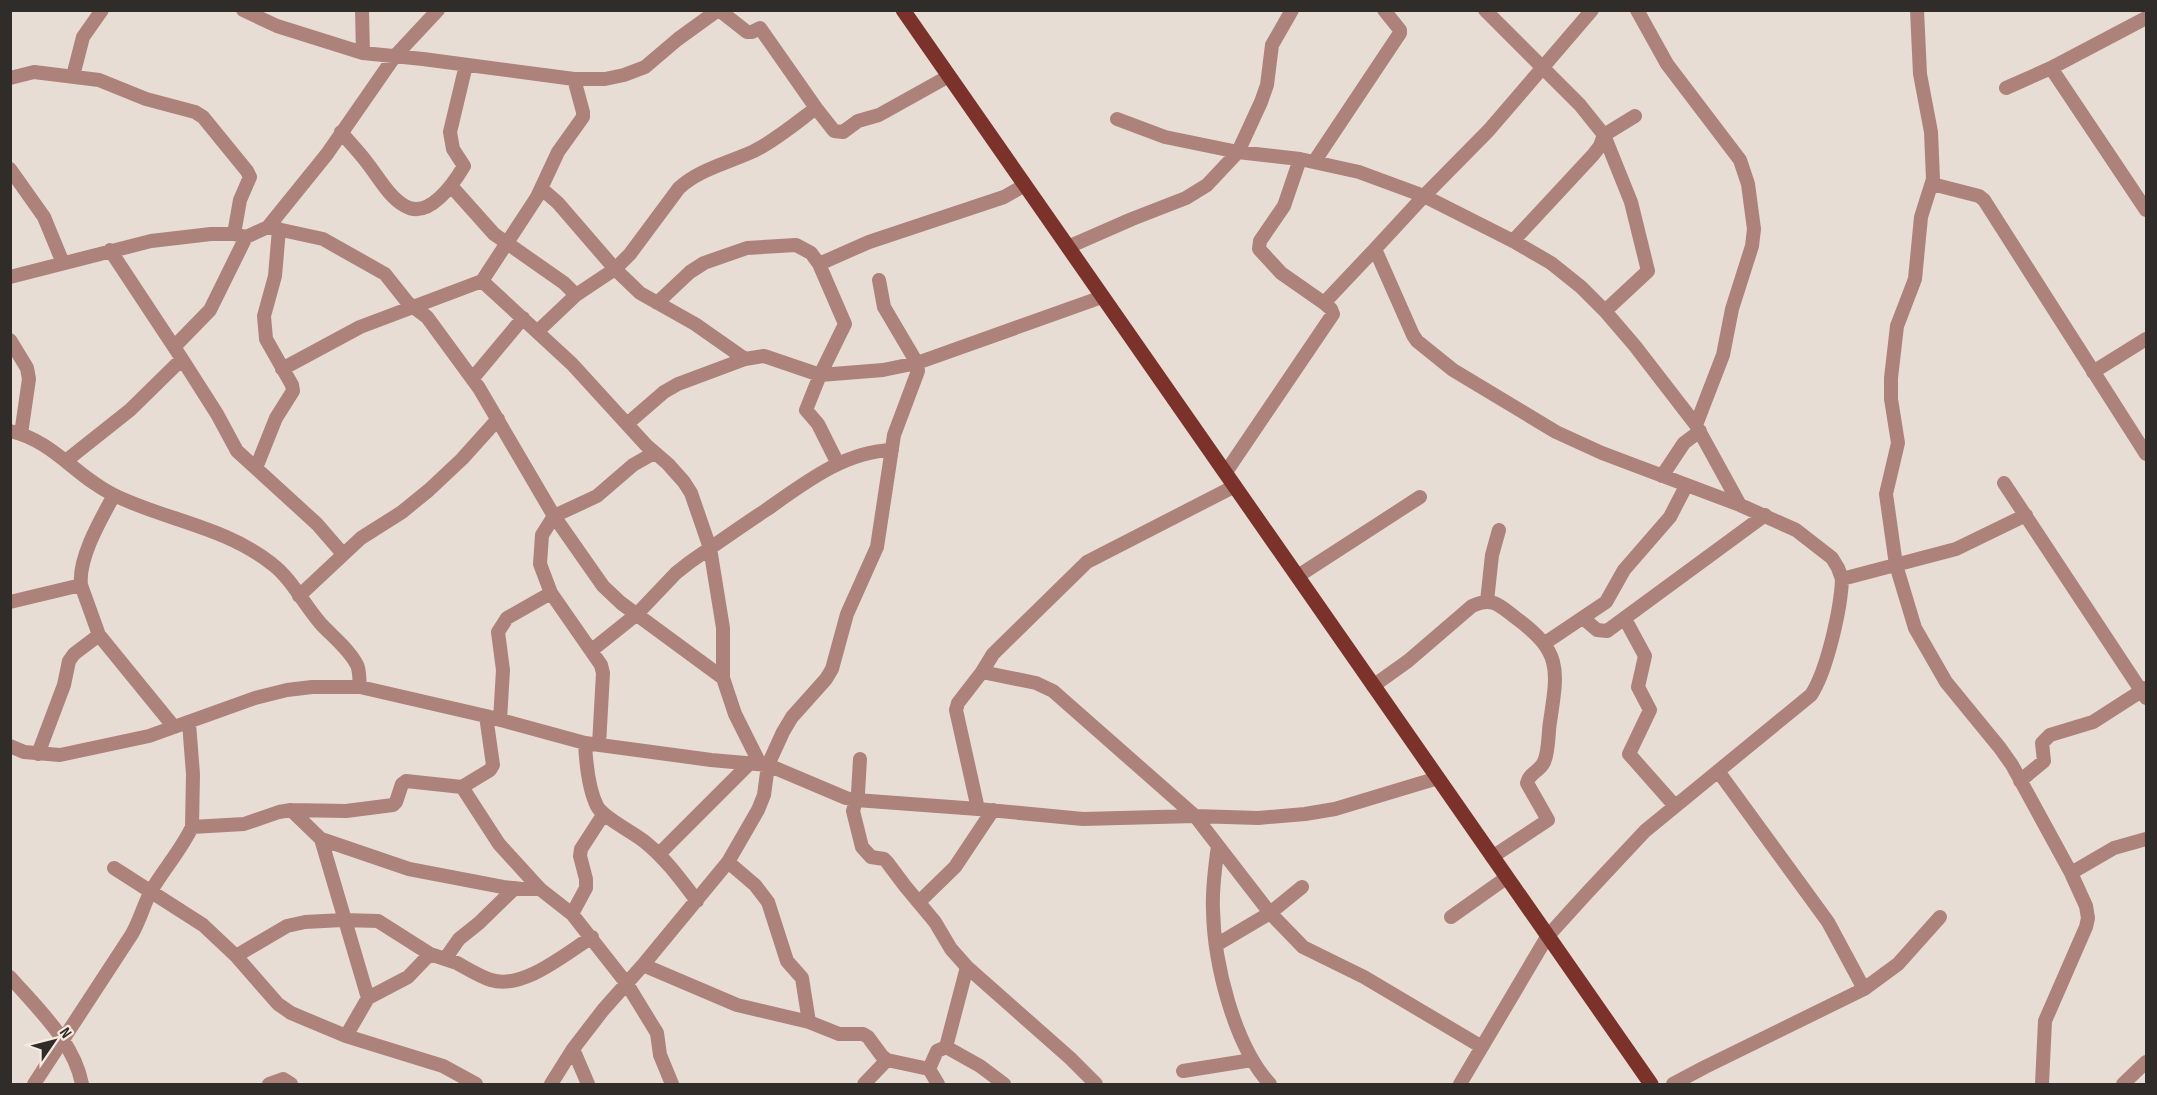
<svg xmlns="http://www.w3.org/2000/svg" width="2157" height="1095" font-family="'Sofia Sans Condensed',sans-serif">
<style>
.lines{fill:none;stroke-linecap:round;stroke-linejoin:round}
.minor{stroke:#ad827b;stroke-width:14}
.major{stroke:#7b322a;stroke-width:15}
</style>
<rect width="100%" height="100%" fill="#e8ddd4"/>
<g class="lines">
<path class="minor" d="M 243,10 L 277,26 L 363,53 L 423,59 L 574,79 L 605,79 L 624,75 L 645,67 L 678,39 L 718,10
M 362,10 L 363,53
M 719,10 L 747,32 L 752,32 L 760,28 L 816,108 L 834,131 L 843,132 L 858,121 L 879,115 L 949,76
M 1485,10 L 1580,105 L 1604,135 L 1600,146 L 1593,155 L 1513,241
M 1592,10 L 1489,130 L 1424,196 L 1513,241 L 1551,263 L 1581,287 L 1605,311 L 1635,346 L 1696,425 L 1740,505
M 1637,10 L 1667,64 L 1740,160 L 1748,184 L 1754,229 L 1752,246 L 1732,309 L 1723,355 L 1696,425
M 1917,10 L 1920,74 L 1931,132 L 1933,179 L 1921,217 L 1915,279 L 1897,326 L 1891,378 L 1891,399 L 1898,443 L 1886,494 L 1896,565 L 1915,628 L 1946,682 L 2000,748 L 2012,765 L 2071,873 L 2086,906 L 2088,918 L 2086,927 L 2045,1021 L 2042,1084
M 2146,18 L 2051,68 L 2146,210
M 73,76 L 83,37 L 102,10
M 10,78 L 34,72 L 99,80 L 146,99 L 195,112 L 203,117 L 247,171 L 250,177 L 240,200 L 234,234
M 2006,88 L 2051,68
M 1117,119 L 1165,137 L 1238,152 L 1300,159 L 1359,172 L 1424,196 L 1375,249 L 1413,335 L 1417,341 L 1453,370 L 1556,432 L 1602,453 L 1740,505 L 1796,530 L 1832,558 L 1838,568 L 1842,579
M 341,132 C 350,143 360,153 368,164 C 379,178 389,197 405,206 C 429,220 454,183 464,166 L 453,149 L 450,132 L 466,65
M 1300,159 L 1284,206 L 1260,241 L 1259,249 L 1281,273 L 1324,303
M 1314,162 L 1400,33 L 1400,30 L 1384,10
M 10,169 L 44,217 L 63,263
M 1932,184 L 1979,196 L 1984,200 L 2146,454
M 452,187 L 494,234 L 564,283 L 576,295
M 542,189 L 558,203 L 615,269 L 640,293 L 695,324 L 745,359
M 268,227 L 327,154 L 395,56 L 438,10
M 1068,247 L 1132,219 L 1186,198 L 1207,185 L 1238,152 L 1261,102 L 1267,85 L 1272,45 L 1292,10
M 110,250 L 182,359 L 217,414 L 237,451 L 317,524 L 343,554
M 819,264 L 869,242 L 1004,197 L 1025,185
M 10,277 L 151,241 L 211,234 L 234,234 L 246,237 L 268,227 L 323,239 L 385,274 L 408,303 L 427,317 L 479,388 L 554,516 L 603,586 L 621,603 L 723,678 L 735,714 L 760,764
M 482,281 L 572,364 L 646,445 L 668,464 L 684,482 L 691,493 L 710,548 L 723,628 L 723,678
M 657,303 L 690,272 L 704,263 L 747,248 L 796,245 L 811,253 L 819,264 L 845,324 L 820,375 L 806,410 L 818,424 L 838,464
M 1605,311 L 1648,271 L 1631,202 L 1604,135 L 1635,116
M 538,331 L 576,295 L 615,269 L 630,254 L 679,188 C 700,169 728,163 754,151 C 776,140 796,123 816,108
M 10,340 L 27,368 L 29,379 L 21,434
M 174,347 L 210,310 L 246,237
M 282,369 L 360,327 L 482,281 L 537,197 L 558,152 L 583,117 L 583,112 L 574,79
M 2093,372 L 2146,339
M 473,378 L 523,318
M 627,424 L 664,392 L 678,384 L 745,359 L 764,356 L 820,375 L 883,370 L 917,363 L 1102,297
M 10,431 C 54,441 76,477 114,495 C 165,520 226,527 272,564 C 292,579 304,605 321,624 C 332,636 349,649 357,665 C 360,671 359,680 360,687
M 67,460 L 130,410 L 182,359
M 256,468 L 276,418 L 293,391 L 292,385 L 266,339 L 264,316 L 275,276 L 279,229
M 1226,472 L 1333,314 L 1331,309 L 1324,303 L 1375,249
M 1662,476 L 1684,443 L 1700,431
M 2004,483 L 2146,698
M 1235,486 L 1087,562 L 993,654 L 982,672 L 1036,683 L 1053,691 L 1195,816 L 1270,913 L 1303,947 L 1364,977 L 1482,1047
M 114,495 C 101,519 78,558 81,585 L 99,635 L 174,727
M 1298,576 L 1420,497
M 299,596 L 361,538 L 402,512 L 429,490 L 462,459 L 498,419
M 1487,601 L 1492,555 L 1499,530
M 10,602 L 81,585
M 1583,618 L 1597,630 L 1607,631 L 1765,515
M 1625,619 L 1645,656 L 1638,687 L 1650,710 L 1629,754 L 1675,806
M 1545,643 L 1606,602 L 1624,570 L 1670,517 L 1686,486
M 592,650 L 637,614 L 676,573 L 690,562 C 715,545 740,527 766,510 C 803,484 845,451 892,450
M 1373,686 L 1408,661 L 1472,606 C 1493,596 1500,606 1516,618 C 1562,652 1558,669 1550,722 C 1548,734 1549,751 1544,762 C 1540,771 1529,773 1527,783 L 1548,820 L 1492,857
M 500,720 L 503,670 L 498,632 L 507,618 L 551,593
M 189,723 L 193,774 L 192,827
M 585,743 C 586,763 588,788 597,806 C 603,818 633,832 645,842 C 666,859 681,880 697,901
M 599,745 L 603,673 L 601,665 L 551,593 L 540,564 L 542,535 L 554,516 L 597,496 L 633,465 L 654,453
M 10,746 L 24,752 L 60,755 L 149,736 L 255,698 L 287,690 L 312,687 L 360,687 L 486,716 L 585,743 L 711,760 L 768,765 L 846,798 L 856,800 L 978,809 L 1083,819 L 1195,816 L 1258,818 L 1305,814 L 1335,809 L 1438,778
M 38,754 L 64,685 L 69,661 L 74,654 L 99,635
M 860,759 L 858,793 L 853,811 L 862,847 L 871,857 L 884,859 L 887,862 L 905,886 L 935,922 L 951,949 L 967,967 L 1070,1058 L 1096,1084
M 1718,771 L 1828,922 L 1864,989
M 2020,781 L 2044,761 L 2042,743 L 2050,735 L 2093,722 L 2146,688
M 462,787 L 499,844 L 540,889
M 978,809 L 956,710 L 958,703 L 982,672
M 291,810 L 346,811 L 393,805 L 396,802 L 402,784 L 406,781 L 462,787 L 490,770 L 493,765 L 486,716
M 321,839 L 368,998
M 1218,846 C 1215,867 1212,889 1213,910 C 1214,963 1234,1045 1270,1084
M 659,854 L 750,763
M 728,862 L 755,885 L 768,902 L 787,961 L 802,978 L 809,1022 L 839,1034 L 863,1034 L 868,1037 L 882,1056 L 887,1060 L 929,1069 L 937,1051 L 946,1047 L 980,1066 L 1004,1084
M 114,868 L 203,925 L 236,956 L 278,1004 L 291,1013 L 346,1036 L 443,1066 L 476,1084
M 2071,873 L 2114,848 L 2146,839
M 919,902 L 955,867 L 993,810
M 572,914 L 586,888 L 586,879 L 580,856 L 581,849 L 603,815
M 1451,917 L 1506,878
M 1216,945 L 1270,913 L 1302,887
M 236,956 L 287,926 L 305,922 L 343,920 L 378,921 L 430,954
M 445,959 L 459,939 L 479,923 L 515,888
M 643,965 L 737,1005 L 809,1022
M 10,977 C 38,1009 74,1042 82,1084
M 346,1036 L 368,998 L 408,977 L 430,954 C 439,957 448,960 457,963 C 468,969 479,976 491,980 C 523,990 565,954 592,937
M 946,1047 L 967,967
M 573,1049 L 588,1084
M 929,1069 L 938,1084
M 1183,1071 L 1252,1060
M 34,1084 L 132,934 C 140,920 144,904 151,891 C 164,869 181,850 192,827 L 244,824 L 279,812 L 291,810 L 321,839 L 409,869 L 503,887 L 522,889 L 540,889 L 572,914 L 627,984 L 657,1033 L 660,1055 L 672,1084
M 269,1084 L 283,1079 L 291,1084
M 551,1084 L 573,1049 L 603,1010 L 643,965 L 728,862 L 758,810 L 764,795 L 768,765 L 783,732 L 792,717 L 826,679 L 832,669 L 847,614 L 877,547 L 894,435 L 918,371 L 917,363 L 884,307 L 879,280
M 864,1084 L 887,1060
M 1460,1084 L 1547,937 L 1586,894 L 1645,831 L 1811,695 C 1827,671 1841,608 1842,579 L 1956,549 L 2026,515
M 1673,1084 L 1705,1067 L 1864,989 L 1898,964 L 1940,917
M 2123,1084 L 2146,1062"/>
<path class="major" d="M 903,10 L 1651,1084"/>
</g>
<rect width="2157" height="1095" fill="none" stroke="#302c29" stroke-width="24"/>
<g transform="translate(54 1041) rotate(55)" stroke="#f6eae1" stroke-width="4.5" paint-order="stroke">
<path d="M0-4.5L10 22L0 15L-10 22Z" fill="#302c29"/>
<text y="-9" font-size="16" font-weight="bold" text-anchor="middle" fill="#302c29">N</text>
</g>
</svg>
